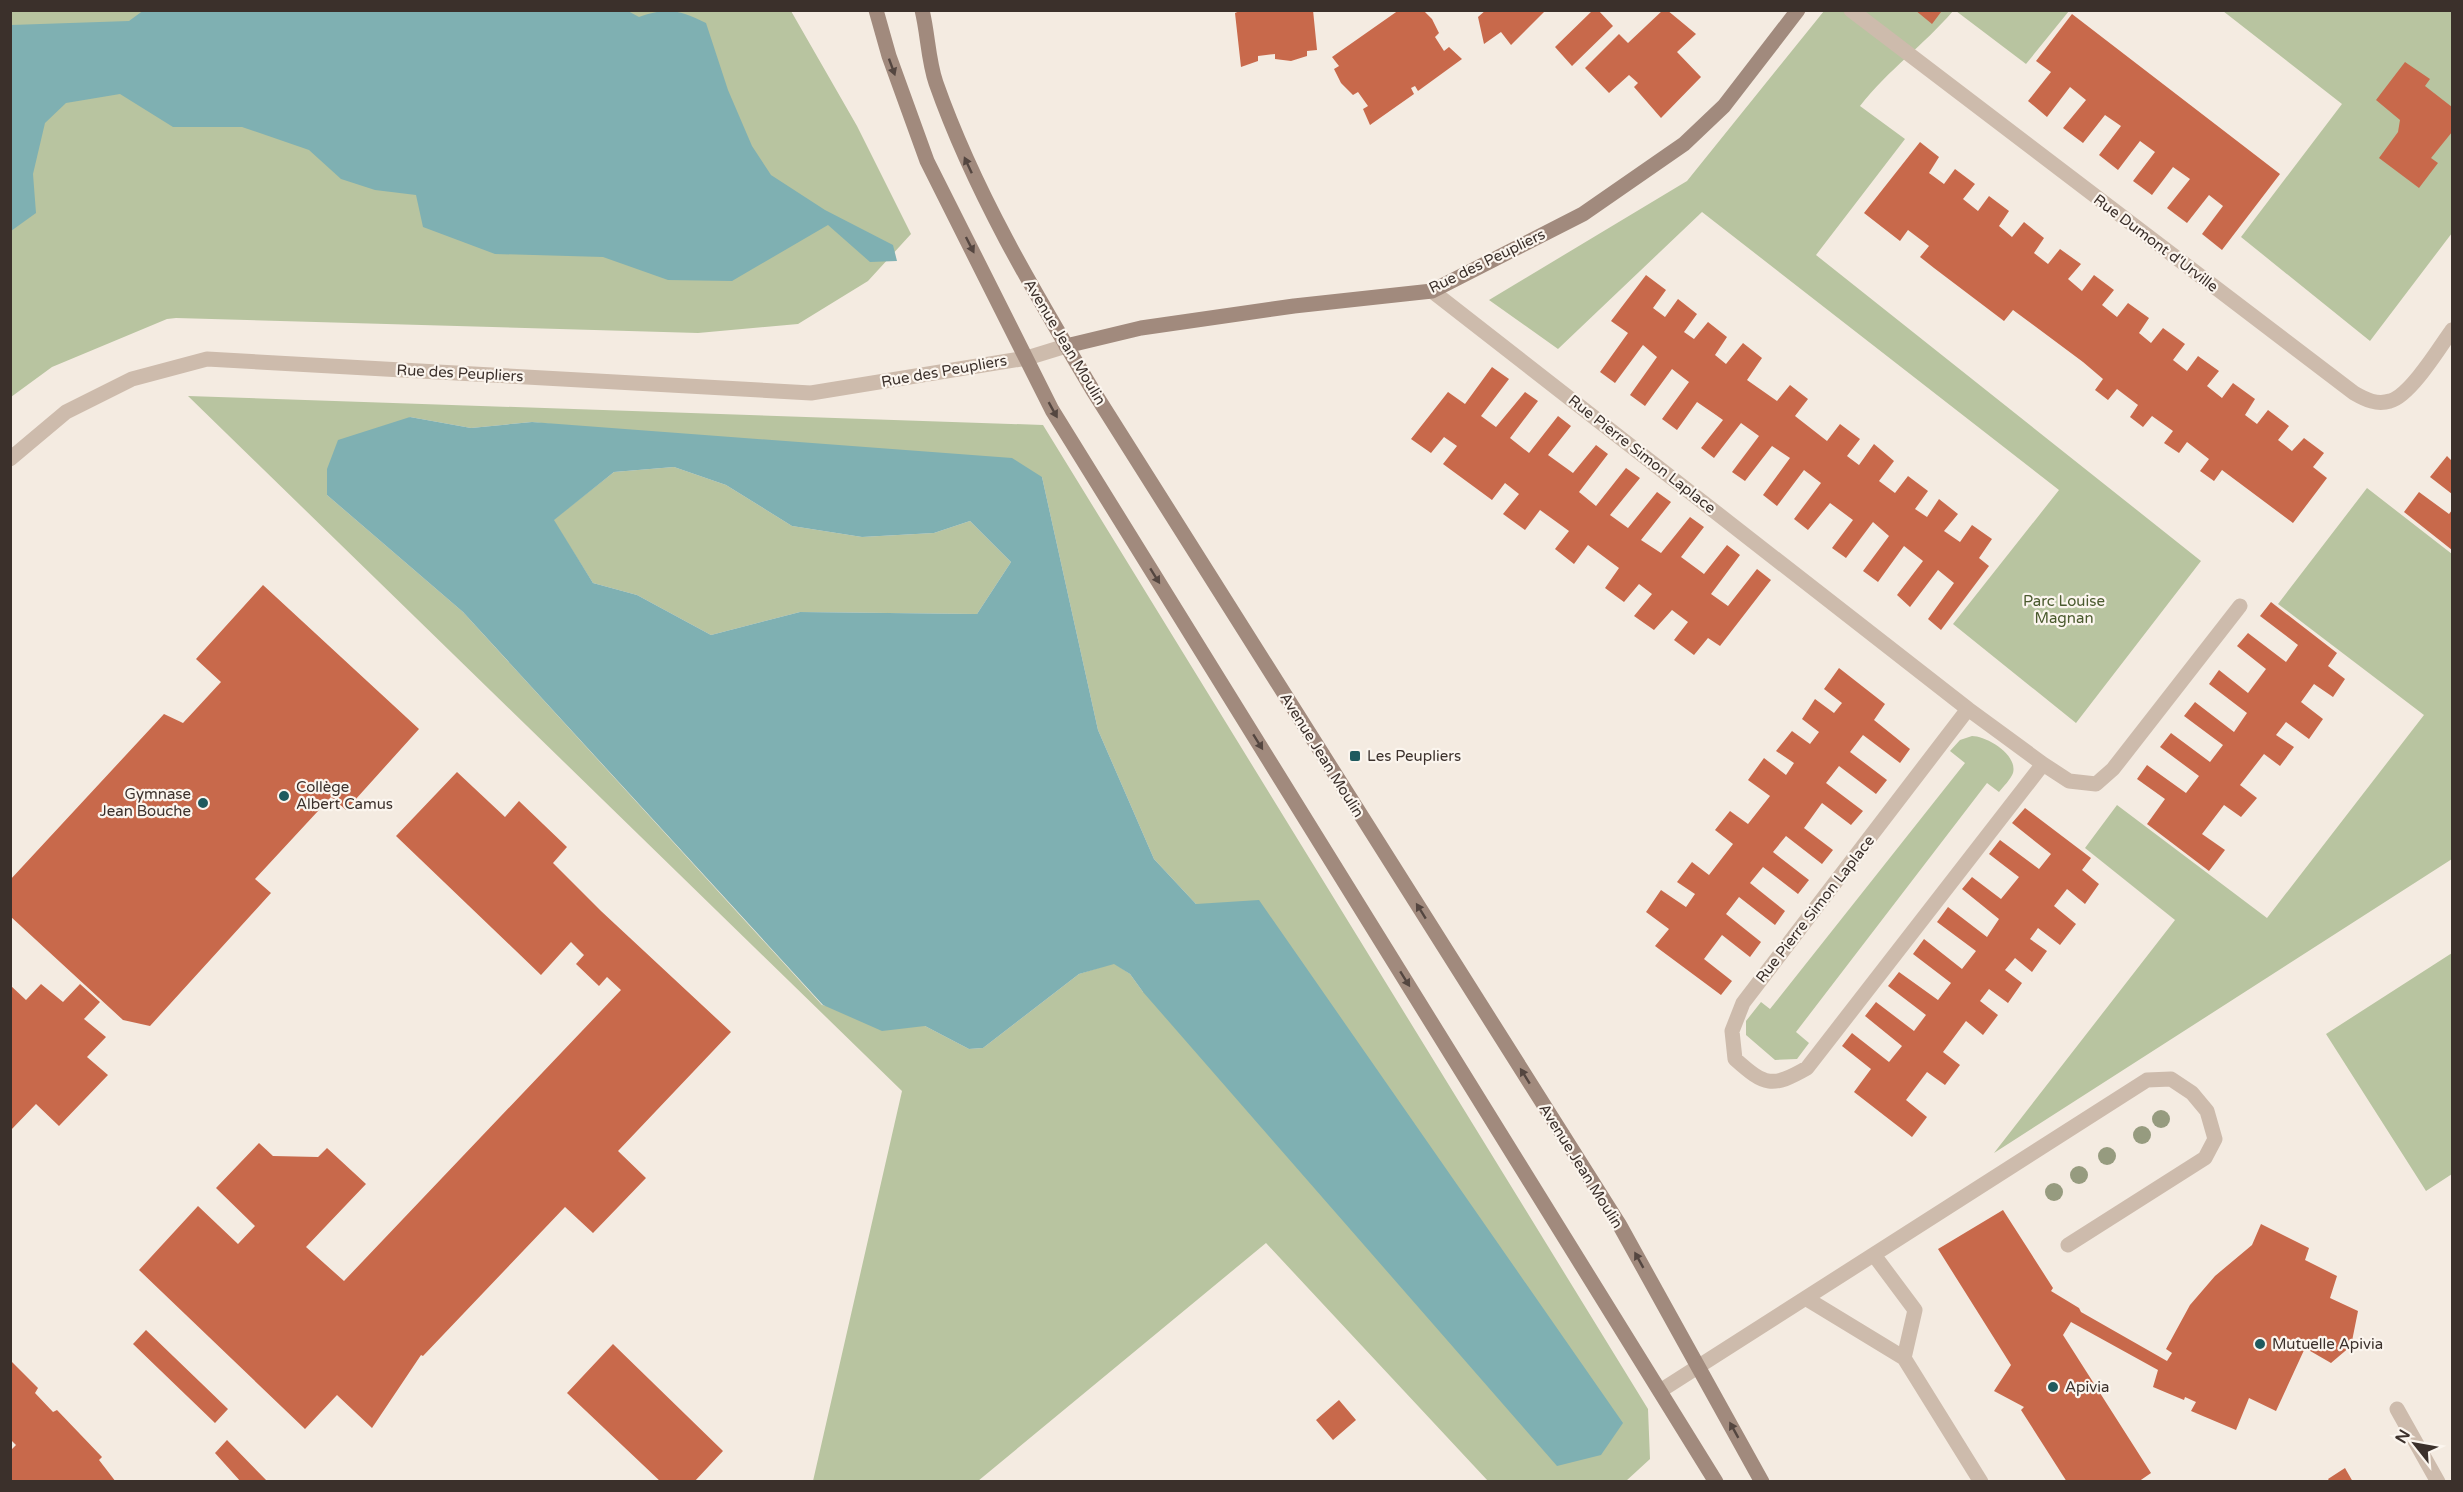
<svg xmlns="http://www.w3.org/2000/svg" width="2463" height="1492" font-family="'Varela Round',sans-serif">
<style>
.green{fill:#b8c4a0;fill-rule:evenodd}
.water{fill:#7fb0b2;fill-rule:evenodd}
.building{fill:#c8694b}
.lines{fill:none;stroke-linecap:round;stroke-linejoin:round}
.lane{stroke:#cdbbac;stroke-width:15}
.street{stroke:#cdbbac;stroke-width:15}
.secondary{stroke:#a18a7d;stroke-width:15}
.tree{fill:#969b7f}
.oneway{fill:#544640}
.poi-dot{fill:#1f5a5e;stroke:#fbf5ee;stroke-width:2}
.labels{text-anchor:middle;stroke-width:4.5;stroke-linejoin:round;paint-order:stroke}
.street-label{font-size:15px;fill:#3b302b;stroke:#fbf5ee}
.park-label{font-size:15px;fill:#4a5a2e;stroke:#fbf5ee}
.poi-label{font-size:15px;fill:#3b302b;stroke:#fbf5ee;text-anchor:start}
</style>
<rect width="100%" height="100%" fill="#f4ebe1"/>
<path class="green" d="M 11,11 L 791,11 L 857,126 L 911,234 L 868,281 L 798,324 L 698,333 L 176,318 L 167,319 L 52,367 L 11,397 Z
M 1824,11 L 1953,11 C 1923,46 1889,69 1860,106 L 1905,139 L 1816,255 L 2201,561 L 2076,723 L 1953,624 L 2059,490 L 1702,212 L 1558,349 L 1489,300 L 1687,181 Z
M 1956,11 L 2069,11 L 2026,64 Z
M 2223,11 L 2452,11 L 2452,233 L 2370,341 L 2241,237 L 2342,104 Z
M 188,396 L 1043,425 L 1648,1409 L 1650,1459 L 1626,1481 L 1488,1481 L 1266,1243 L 978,1481 L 813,1481 L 902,1091 ZM 410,417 L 471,428 L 532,422 L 1042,477 L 1098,730 L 1154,859 L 1196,904 L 1143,992 L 1130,974 L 1114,963 L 1079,974 L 983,1048 L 969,1049 L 925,1026 L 822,1005 L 463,612 L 327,495 Z
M 674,467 L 726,485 L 792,526 L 862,537 L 934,533 L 970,521 L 1011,562 L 977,614 L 800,612 L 711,635 L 637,595 L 593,583 L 553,520 L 614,472 Z
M 2367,488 L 2452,554 L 2452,859 L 1994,1153 L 2175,920 L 2085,848 L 2117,805 L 2267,918 L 2424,715 L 2278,604 Z
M 1972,736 C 1986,736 2018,754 2013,773 C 2011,779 2003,787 1999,792 L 1987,783 L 1796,1032 L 1809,1043 L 1797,1059 L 1775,1060 L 1746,1035 L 1746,1021 L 1761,1002 L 1770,1009 L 1965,763 L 1950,751 L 1960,740 Z
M 2452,953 L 2452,1174 L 2426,1191 L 2326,1034 Z"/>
<path class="water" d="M 144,10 L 626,10 L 639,17 C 668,7 679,10 706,23 L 728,90 L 752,146 L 771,175 L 825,210 L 893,245 L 897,261 L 870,262 L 828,225 L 732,281 L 668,280 L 603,257 L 495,254 L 423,227 L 416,195 L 375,190 L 341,179 L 309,150 L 242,127 L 173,127 L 120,94 L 66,103 L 45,123 L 33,174 L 36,213 L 11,231 L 11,25 L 129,21 Z
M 410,417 L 471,428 L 532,422 L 1012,458 L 1042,477 L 1098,730 L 1154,859 L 1196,904 L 1259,900 L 1623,1423 L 1601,1455 L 1557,1466 L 1143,992 L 1130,974 L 1114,964 L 1079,974 L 983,1048 L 969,1049 L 925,1026 L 882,1031 L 823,1005 L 463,612 L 327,495 L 327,469 L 338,440 ZM 674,467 L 726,485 L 792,526 L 862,537 L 934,533 L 970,521 L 1011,562 L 977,614 L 800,612 L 711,635 L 637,595 L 593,583 L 554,520 L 614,472 Z"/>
<path class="building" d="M 1242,10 L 1313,10 L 1317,50 L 1307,51 L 1307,56 L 1291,61 L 1275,59 L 1275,54 L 1258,56 L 1258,61 L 1241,67 L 1235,13 Z
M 1399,10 L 1423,10 L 1432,19 L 1439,33 L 1435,37 L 1444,51 L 1449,47 L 1462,59 L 1418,91 L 1415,86 L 1411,88 L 1414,94 L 1370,125 L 1363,109 L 1368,106 L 1358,92 L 1353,95 L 1341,83 L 1334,69 L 1339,66 L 1332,57 Z
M 1486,10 L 1546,10 L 1511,45 L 1501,32 L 1484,44 L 1478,17 Z
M 1593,10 L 1598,10 L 1613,26 L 1572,66 L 1555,47 Z
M 1663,10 L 1667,10 L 1696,34 L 1677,52 L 1701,77 L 1661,118 L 1634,87 L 1638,83 L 1629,75 L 1609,93 L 1585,68 L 1619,34 L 1628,43 Z
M 1915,10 L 1939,10 L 1941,12 L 1932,24 Z
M 2072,14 L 2280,174 L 2222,250 L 2202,234 L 2223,206 L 2209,195 L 2187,223 L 2167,208 L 2190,179 L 2173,167 L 2152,195 L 2133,181 L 2155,152 L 2140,141 L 2118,170 L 2099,155 L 2121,126 L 2105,115 L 2083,143 L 2063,128 L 2086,100 L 2070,87 L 2047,117 L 2028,101 L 2051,72 L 2036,61 Z
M 2405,62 L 2430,79 L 2425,86 L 2452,107 L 2452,132 L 2431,158 L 2438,163 L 2419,188 L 2379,158 L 2398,132 L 2400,120 L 2376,100 Z
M 1920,142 L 1939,157 L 1929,173 L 1944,184 L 1955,169 L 1975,184 L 1963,199 L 1978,211 L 1989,196 L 2009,211 L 1999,226 L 2012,237 L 2024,222 L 2044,238 L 2034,253 L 2048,264 L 2060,249 L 2081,264 L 2068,279 L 2082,291 L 2094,275 L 2114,290 L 2102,305 L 2117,317 L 2128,303 L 2149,318 L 2139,333 L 2151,343 L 2163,328 L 2185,344 L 2173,360 L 2187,371 L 2198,356 L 2219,371 L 2207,386 L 2222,398 L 2233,383 L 2255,399 L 2245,415 L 2257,424 L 2268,410 L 2289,426 L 2278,440 L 2292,451 L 2304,438 L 2324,453 L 2313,467 L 2327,478 L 2293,523 L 2222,470 L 2214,481 L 2200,471 L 2209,459 L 2187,442 L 2179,453 L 2164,443 L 2173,431 L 2152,416 L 2143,427 L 2130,417 L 2138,405 L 2117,389 L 2108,400 L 2095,390 L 2103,379 L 2083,362 L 2013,310 L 2004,321 L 1934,268 L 1920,257 L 1929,246 L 1908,230 L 1900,241 L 1864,213 Z
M 1646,275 L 1666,290 L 1653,308 L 1665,317 L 1678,299 L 1697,314 L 1684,332 L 1694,339 L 1708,322 L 1727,337 L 1715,355 L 1726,364 L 1743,343 L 1762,358 L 1747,380 L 1777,401 L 1790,385 L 1808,399 L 1795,416 L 1827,441 L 1840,424 L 1860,439 L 1847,456 L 1859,465 L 1874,444 L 1894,461 L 1879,481 L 1895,493 L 1908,476 L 1928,491 L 1915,509 L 1927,517 L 1939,499 L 1958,514 L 1944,531 L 1960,542 L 1972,525 L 1992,539 L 1979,558 L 1989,566 L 1941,630 L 1928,619 L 1954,583 L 1938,570 L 1910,607 L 1897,595 L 1923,561 L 1904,546 L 1878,582 L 1863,571 L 1889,536 L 1873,522 L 1846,558 L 1832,548 L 1853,520 L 1830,503 L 1808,530 L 1794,519 L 1821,483 L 1804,470 L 1777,506 L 1763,495 L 1790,458 L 1772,446 L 1745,481 L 1732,472 L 1759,436 L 1741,423 L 1714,458 L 1701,448 L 1723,420 L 1716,415 L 1697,402 L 1677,430 L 1662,419 L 1689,382 L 1672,369 L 1645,406 L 1630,395 L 1657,357 L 1643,345 L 1615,383 L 1600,372 L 1628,333 L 1611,321 Z
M 1492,367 L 1509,379 L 1481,416 L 1496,427 L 1525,392 L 1538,401 L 1510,438 L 1529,453 L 1558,416 L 1571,426 L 1548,455 L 1573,473 L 1596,445 L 1608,454 L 1579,492 L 1596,506 L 1626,468 L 1640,478 L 1610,515 L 1628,528 L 1657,492 L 1671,502 L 1641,540 L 1661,553 L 1690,517 L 1704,527 L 1681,557 L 1700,571 L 1704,574 L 1727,545 L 1740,555 L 1711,594 L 1728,606 L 1757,569 L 1771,580 L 1720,646 L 1708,638 L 1694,655 L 1674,640 L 1688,622 L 1672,610 L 1654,630 L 1634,616 L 1652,594 L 1639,584 L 1624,602 L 1605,588 L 1619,568 L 1588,545 L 1574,564 L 1555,549 L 1569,531 L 1540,510 L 1525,530 L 1503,514 L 1519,494 L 1505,483 L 1492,500 L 1443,464 L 1457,446 L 1444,437 L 1431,453 L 1411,439 L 1448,392 L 1465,404 Z
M 2447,456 L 2452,461 L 2452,494 L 2430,477 Z
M 2419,492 L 2449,514 L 2452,510 L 2452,550 L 2404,512 Z
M 263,585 L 419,729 L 346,810 L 331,797 L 255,879 L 271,893 L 150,1026 L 123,1020 L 10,916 L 10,880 L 164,714 L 183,723 L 221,682 L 196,659 Z
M 2271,602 L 2337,653 L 2328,666 L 2345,679 L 2333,697 L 2314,684 L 2301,702 L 2323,719 L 2309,739 L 2286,722 L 2276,735 L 2294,747 L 2280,766 L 2264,754 L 2240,785 L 2257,798 L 2241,817 L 2224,805 L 2202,834 L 2225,850 L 2209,871 L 2147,824 L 2165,799 L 2137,779 L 2147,765 L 2186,793 L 2199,776 L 2160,747 L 2171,733 L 2210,762 L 2223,745 L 2184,716 L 2195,702 L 2234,732 L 2247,713 L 2209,684 L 2219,670 L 2248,693 L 2266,669 L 2237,646 L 2248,633 L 2286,662 L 2298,645 L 2260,616 Z
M 1839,668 L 1885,704 L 1874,720 L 1910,749 L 1900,763 L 1863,735 L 1850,752 L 1887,780 L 1876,794 L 1839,766 L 1826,783 L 1863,811 L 1851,825 L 1822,803 L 1804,828 L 1833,850 L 1822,864 L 1786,836 L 1773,852 L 1809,880 L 1798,894 L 1763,867 L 1750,883 L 1785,911 L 1775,925 L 1739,897 L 1726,914 L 1761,942 L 1750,957 L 1722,935 L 1704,959 L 1732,981 L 1721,995 L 1655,946 L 1669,929 L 1646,912 L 1661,890 L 1686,907 L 1695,894 L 1677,882 L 1692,862 L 1709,875 L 1733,844 L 1715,830 L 1730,811 L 1748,824 L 1770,796 L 1748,780 L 1764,758 L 1786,775 L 1794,763 L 1776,751 L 1792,731 L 1810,744 L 1819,732 L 1802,719 L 1815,699 L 1834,713 L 1842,703 L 1824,689 Z
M 457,772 L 505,817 L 519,801 L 567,847 L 553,863 L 601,911 L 731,1032 L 618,1151 L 646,1178 L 593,1233 L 565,1207 L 423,1356 L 421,1355 L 372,1428 L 337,1395 L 305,1429 L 139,1270 L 198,1206 L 238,1244 L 255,1226 L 216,1188 L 259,1143 L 273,1156 L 318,1157 L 327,1148 L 366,1184 L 306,1247 L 344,1281 L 621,990 L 607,977 L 599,986 L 576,964 L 584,955 L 571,942 L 541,975 L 396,836 Z
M 2025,808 L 2091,858 L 2082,870 L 2099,884 L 2085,904 L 2067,889 L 2054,906 L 2076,924 L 2060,945 L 2038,928 L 2030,939 L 2047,951 L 2032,972 L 2015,958 L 2005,970 L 2022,983 L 2008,1003 L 1989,989 L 1980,1001 L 1998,1015 L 1983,1035 L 1966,1021 L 1943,1052 L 1960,1065 L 1945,1085 L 1927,1072 L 1906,1100 L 1927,1117 L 1912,1137 L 1854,1092 L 1871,1069 L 1842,1046 L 1852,1033 L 1889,1062 L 1902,1046 L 1865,1016 L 1876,1002 L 1914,1031 L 1926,1015 L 1888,986 L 1899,972 L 1938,1000 L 1951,983 L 1913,954 L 1924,939 L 1962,969 L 1976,951 L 1937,922 L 1948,907 L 1987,937 L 1999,919 L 1962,889 L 1972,877 L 2001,899 L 2019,877 L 1989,854 L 2000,840 L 2039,869 L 2051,854 L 2012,823 Z
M 41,984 L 63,1002 L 80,984 L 100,1002 L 84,1019 L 106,1037 L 87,1057 L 108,1075 L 59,1126 L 36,1104 L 10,1131 L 10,985 L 26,1000 Z
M 2003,1210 L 2053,1288 L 2051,1291 L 2079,1308 L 2081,1312 L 2167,1361 L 2172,1353 L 2166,1349 L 2190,1305 L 2215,1276 L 2252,1245 L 2261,1224 L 2309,1248 L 2305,1260 L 2337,1276 L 2330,1298 L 2358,1311 L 2351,1346 L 2331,1363 L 2305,1348 L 2276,1411 L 2249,1398 L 2236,1430 L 2191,1411 L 2196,1402 L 2185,1397 L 2184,1400 L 2153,1387 L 2158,1370 L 2071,1322 L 2063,1335 L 2151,1473 L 2138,1482 L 2067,1482 L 2021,1410 L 2024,1407 L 1994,1391 L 2011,1365 L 1938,1249 Z
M 146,1330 L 228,1409 L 215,1423 L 133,1344 Z
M 613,1344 L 723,1451 L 694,1482 L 661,1482 L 567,1393 Z
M 10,1360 L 38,1388 L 35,1393 L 53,1412 L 57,1410 L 102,1457 L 99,1460 L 116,1482 L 10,1482 L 10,1451 L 16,1445 L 10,1439 Z
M 1339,1400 L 1356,1420 L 1333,1440 L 1316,1420 Z
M 227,1440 L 268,1482 L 241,1482 L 215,1453 Z
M 2345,1468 L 2353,1482 L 2330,1482 L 2328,1479 Z"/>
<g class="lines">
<path class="lane" d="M 1874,1255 L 1915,1310 L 1904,1358
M 1807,1299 L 1904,1358 L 1981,1482
M 1660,1391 L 2147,1080 L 2171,1079 L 2192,1093 L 2207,1111 L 2215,1139 L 2205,1158 L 2068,1245
M 2397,1409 L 2438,1482"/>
<path class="street" d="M 1851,10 L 2354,393 C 2366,400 2377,405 2390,401 C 2410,396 2440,347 2452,330
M 1432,291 L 1968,709 L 1743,1003 L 1732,1031 L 1735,1059 C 1765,1086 1772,1088 1807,1068 L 2043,764 L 2069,781 L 2096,784 L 2113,769 L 2240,606
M 10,459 L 66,412 L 132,379 L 207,359 L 811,393 L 1027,358 L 1066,346
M 1968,709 L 2043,764"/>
<path class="secondary" d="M 876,10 L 889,56 L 927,161 L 1052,410 L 1716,1482
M 922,10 C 928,34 928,60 936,83 C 974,191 1033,290 1092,389 L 1619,1224 L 1762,1482
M 1066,346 L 1141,328 L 1294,306 L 1432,291 L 1583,214 L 1684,144 L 1724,106 L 1798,10"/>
</g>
<g class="tree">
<circle cx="2161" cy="1119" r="9"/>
<circle cx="2142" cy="1135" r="9"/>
<circle cx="2107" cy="1156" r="9"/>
<circle cx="2079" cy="1175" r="9"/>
<circle cx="2054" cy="1192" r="9"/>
</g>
<defs><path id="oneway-solid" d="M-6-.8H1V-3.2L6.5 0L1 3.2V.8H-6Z" transform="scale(1.5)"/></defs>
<g class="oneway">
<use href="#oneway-solid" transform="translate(892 67) rotate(70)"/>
<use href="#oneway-solid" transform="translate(968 165) rotate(-115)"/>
<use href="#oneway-solid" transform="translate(970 245) rotate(63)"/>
<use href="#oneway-solid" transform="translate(1053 410) rotate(61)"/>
<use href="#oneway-solid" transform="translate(1155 576) rotate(58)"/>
<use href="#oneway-solid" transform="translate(1258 742) rotate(58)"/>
<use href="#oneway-solid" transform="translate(1421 911) rotate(-122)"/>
<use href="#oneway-solid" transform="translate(1405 979) rotate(58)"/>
<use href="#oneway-solid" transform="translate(1525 1076) rotate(-122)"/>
<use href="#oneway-solid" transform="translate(1639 1260) rotate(-119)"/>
<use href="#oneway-solid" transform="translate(1734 1430) rotate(-119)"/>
</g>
<g class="poi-dot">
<rect x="1349" y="750" width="12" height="12" rx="3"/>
<circle cx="284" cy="796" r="6"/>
<circle cx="203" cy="803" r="6"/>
<circle cx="2260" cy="1344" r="6"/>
<circle cx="2053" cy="1387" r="6"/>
</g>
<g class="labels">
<g class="street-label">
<text transform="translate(2156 243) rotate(37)" y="5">Rue Dumont d'Urville</text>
<text transform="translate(1487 261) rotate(-26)" y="5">Rue des Peupliers</text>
<text transform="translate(1065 342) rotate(59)" y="5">Avenue Jean Moulin</text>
<text transform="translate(944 371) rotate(-10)" y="5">Rue des Peupliers</text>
<text transform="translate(460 373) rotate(3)" y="5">Rue des Peupliers</text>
<text transform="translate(1642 454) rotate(38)" y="5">Rue Pierre Simon Laplace</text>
<text transform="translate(1322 755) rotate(58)" y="5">Avenue Jean Moulin</text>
<text transform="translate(1815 909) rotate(-52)" y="5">Rue Pierre Simon Laplace</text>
<text transform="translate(1581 1166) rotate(58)" y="5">Avenue Jean Moulin</text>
</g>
<g class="park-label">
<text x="2064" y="606">Parc Louise<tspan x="2064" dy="17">Magnan</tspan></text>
</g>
<g class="poi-label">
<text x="1367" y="761">Les Peupliers</text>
<text x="296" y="792">Collège<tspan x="296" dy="17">Albert Camus</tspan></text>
<text x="191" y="799" text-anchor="end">Gymnase<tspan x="191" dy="17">Jean Bouche</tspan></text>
<text x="2272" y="1349">Mutuelle Apivia</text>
<text x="2065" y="1392">Apivia</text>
</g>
</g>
<rect width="2463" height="1492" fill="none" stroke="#3b302b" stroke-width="24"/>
<g transform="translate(2415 1444) rotate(301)" stroke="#fbf5ee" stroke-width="4.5" paint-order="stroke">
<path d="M0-4.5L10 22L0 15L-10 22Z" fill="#3b302b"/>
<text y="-9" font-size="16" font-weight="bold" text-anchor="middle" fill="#3b302b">N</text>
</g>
</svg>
